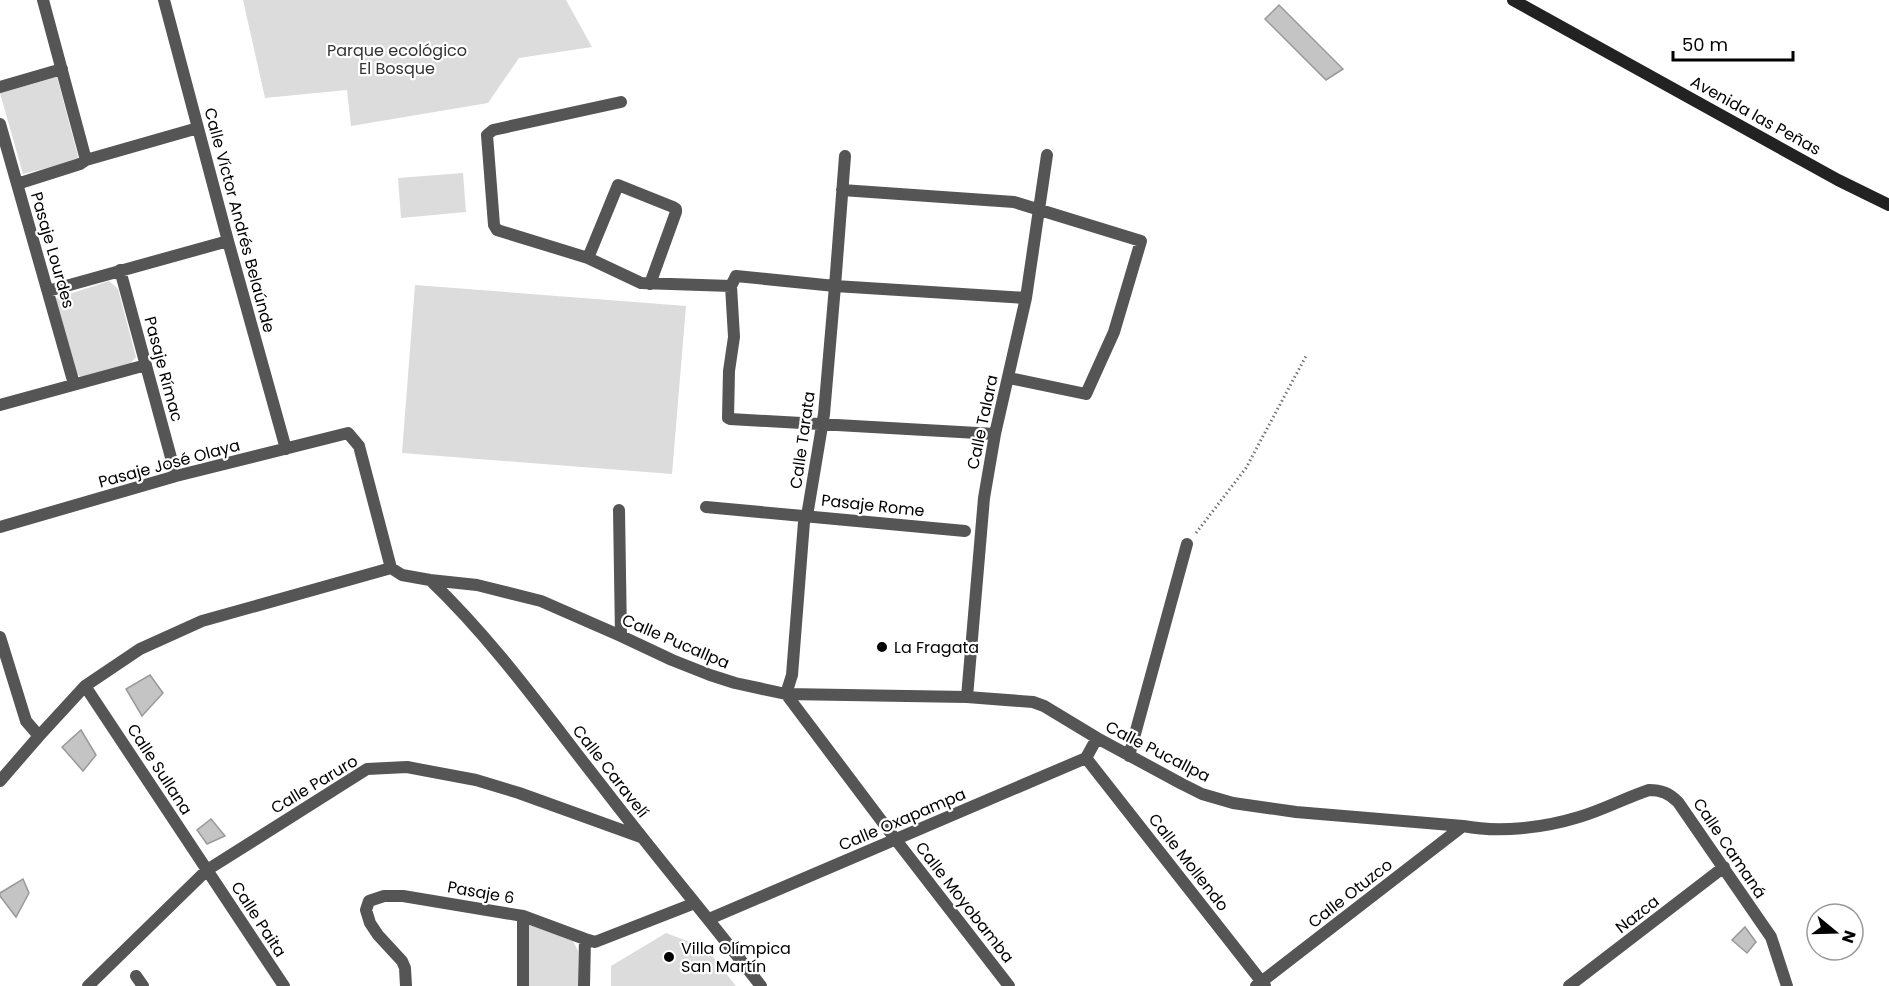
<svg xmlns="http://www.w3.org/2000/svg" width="1889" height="986" font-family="Poppins,sans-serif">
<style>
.green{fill:#dcdcdc}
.building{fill:#c4c4c4;stroke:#999;stroke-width:1.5}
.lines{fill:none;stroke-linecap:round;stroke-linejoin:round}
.path{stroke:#777;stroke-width:3;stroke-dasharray:1.5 3;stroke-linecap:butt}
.street{stroke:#555;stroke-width:12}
.secondary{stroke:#222;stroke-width:12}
.poi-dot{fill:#000;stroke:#fff;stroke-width:2}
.labels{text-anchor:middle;stroke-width:4.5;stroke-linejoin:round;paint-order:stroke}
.park-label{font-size:16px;fill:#333;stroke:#fff}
.street-label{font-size:16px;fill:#000;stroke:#fff}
.poi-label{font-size:16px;fill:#000;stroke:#fff;text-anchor:start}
</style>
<rect width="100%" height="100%" fill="#fff"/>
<path class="green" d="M 243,0 L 566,0 L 592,47 L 519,58 L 488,103 L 351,126 L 347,90 L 265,98 Z
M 57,77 L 79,160 L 23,174 L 0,93 Z
M 463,173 L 466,212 L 401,218 L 398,178 Z
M 109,281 L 118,289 L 136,357 L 129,365 L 84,379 L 75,373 L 54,299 Z
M 415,285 L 686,306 L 672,474 L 402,453 Z
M 528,924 L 573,941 L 578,951 L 578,986 L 529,986 Z
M 666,933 L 706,948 L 736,986 L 611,986 L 611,966 Z"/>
<path class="building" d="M 1279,5 L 1343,69 L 1326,80 L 1265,19 Z
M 150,675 L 163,693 L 142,716 L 126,689 Z
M 81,730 L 96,755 L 83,771 L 62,747 Z
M 211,819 L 225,836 L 207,844 L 197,830 Z
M 23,879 L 29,893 L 16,917 L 0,896 L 0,893 Z
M 1745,927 L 1756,942 L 1747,953 L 1732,940 Z"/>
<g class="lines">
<path class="path" d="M 1196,533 L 1246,468 L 1306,356"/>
<path class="street" d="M 43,0 L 86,160
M 164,0 L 228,241 L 286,449
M 0,87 L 62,69
M 621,102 L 493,130 L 487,135 L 494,225 L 497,230 L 588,258 L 641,283 L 731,286
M 0,124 L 74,384
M 17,184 L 80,164 L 86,160 L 198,128
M 842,190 L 1014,202 L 1141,241 L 1114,332 L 1086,394 L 1009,378
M 588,258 L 618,185 L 673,207 L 676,209 L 676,212 L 650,284
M 120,270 L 176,476
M 48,291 L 228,241
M 0,405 L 146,365
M 995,434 L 730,419 L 728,418 L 729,371 L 734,337 L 731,286 L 736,276 L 835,286 L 1026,298
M 706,507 L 965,531
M 619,510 L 621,636
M 0,527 L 176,476 L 348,433 L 359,446 L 391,568
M 430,580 C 495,642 547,716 602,786 C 654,854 709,919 761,986
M 0,637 L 26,721 L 39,736
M 85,686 L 284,986
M 786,694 L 792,675 L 804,522 L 807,516 L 824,414 L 835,286 L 845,156
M 786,694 L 896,840 L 1009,986
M 967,697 L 984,498 L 995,434 L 1026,298 L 1047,155
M 1129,756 L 1187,544
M 1086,758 L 1265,986
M 0,781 L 39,736 L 85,686 L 140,649 L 202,621 L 391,568 L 402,575 L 430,580 L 477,585 L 541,601 L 621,636 L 672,660 L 710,675 L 735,683 L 786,694 L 967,697 L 1033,702 L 1044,706 L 1097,738 L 1182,784 L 1202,794 L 1233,803 L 1296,812 L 1463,826 C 1500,833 1543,828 1579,817 C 1603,810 1625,798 1649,790 C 1661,790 1669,793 1678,802 L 1771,937 L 1787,986
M 523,916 L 523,986
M 709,919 L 1086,758 L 1097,738
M 136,976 L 143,986
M 88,986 L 207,870 L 367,769 L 407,767 L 476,780 L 519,793 L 641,837
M 406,986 L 405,968 L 402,961 L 378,935 L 370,923 L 366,910 L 369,901 L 384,896 L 403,896 L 523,916 L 585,939 L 595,942 L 695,903
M 584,986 L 585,939
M 1256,986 L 1463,826
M 1569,986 L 1724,867"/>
<path class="secondary" d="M 1513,0 L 1838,180 L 1889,205"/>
</g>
<g class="poi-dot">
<circle cx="882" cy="647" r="6"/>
<circle cx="669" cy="957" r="6"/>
</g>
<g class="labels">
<g class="park-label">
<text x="397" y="56">Parque ecológico<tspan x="397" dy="18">El Bosque</tspan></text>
</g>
<g class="street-label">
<text transform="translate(1756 115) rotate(29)" y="6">Avenida las Peñas</text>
<text transform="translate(240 220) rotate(75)" y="6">Calle Víctor Andrés Belaúnde</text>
<text transform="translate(53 250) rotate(74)" y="6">Pasaje Lourdes</text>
<text transform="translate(164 369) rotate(75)" y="6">Pasaje Rímac</text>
<text transform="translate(982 422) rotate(-78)" y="6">Calle Talara</text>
<text transform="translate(802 440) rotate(-82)" y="6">Calle Tarata</text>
<text transform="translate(169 463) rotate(-15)" y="6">Pasaje José Olaya</text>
<text transform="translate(873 505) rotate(6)" y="6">Pasaje Rome</text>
<text transform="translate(676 641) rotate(23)" y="6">Calle Pucallpa</text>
<text transform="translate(1158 751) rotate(27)" y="6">Calle Pucallpa</text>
<text transform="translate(160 769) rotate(57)" y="6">Calle Sullana</text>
<text transform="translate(611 771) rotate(52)" y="6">Calle Caravelí</text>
<text transform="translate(314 784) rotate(-31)" y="6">Calle Paruro</text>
<text transform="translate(902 819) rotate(-23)" y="6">Calle Oxapampa</text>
<text transform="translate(1730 848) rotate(56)" y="6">Calle Camaná</text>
<text transform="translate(1189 862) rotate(52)" y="6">Calle Mollendo</text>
<text transform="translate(481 892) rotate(10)" y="6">Pasaje 6</text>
<text transform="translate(1350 893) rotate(-38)" y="6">Calle Otuzco</text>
<text transform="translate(965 902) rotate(52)" y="6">Calle Moyobamba</text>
<text transform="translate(1637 914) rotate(-38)" y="6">Nazca</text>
<text transform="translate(259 919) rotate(57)" y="6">Calle Paita</text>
</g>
<g class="poi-label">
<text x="894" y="653">La Fragata</text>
<text x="681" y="954">Villa Olímpica<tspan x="681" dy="18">San Martín</tspan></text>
</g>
</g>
<g transform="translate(1835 932) rotate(109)"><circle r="28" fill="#ffffff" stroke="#999999" stroke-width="1.5"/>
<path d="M0-4.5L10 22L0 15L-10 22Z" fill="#000000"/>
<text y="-9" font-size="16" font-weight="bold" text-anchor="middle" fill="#000000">N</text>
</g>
<path d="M1673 51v9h120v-9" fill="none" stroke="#000000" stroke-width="3"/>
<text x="1682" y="51" font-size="18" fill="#000000" stroke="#ffffff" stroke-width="4.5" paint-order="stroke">50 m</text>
</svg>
